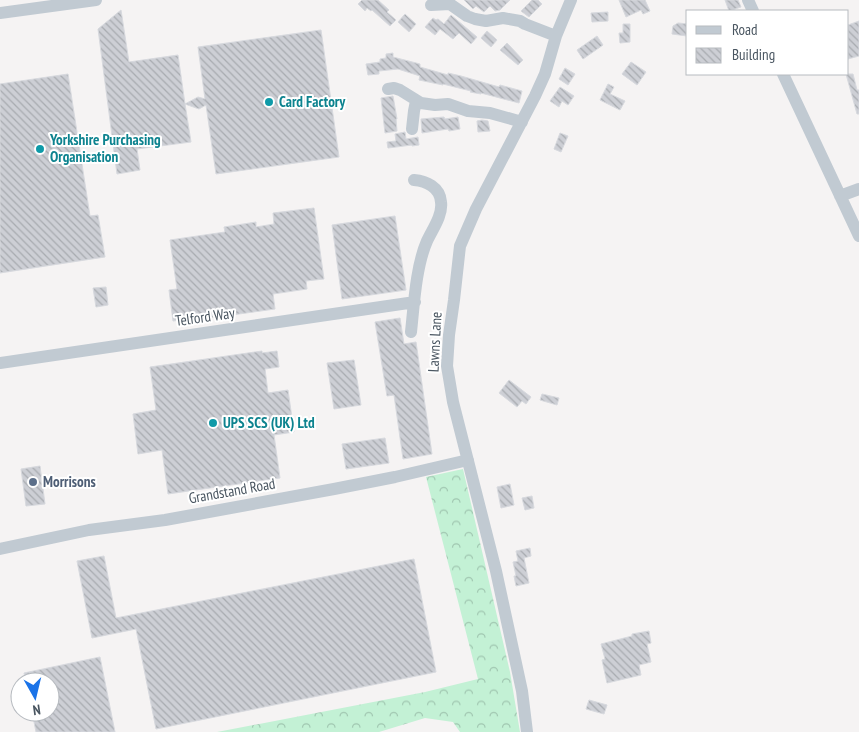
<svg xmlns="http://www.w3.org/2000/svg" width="859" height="732" font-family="'PT Sans Narrow',sans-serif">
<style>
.forest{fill:url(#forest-crowns)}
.building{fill:url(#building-back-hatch);stroke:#d7d9de}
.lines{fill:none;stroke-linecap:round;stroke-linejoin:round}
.minor{stroke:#c1cad2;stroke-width:12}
.culture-dot{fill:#0f9aa8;stroke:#fff;stroke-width:2}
.service-dot{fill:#5c6f8a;stroke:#fff;stroke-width:2}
.labels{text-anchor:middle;stroke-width:4;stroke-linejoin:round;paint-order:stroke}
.culture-label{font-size:15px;font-weight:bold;fill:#0d838f;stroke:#fff;text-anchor:start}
.street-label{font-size:15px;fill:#4a5661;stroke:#fff}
.service-label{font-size:15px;font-weight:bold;fill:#4e5e75;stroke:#fff;text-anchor:start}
</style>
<defs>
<pattern id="forest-crowns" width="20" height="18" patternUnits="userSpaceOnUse" patternTransform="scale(1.25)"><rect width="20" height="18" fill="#c3f1d5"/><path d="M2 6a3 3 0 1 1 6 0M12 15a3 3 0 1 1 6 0" fill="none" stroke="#a0c6b0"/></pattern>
<pattern id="building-back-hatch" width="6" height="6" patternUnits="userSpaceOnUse" patternTransform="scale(1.25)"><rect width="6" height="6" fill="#cdcfd5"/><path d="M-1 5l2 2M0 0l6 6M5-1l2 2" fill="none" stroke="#a8abb0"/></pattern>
</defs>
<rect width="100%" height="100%" fill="#f5f3f3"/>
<path class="forest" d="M 463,469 L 510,672 L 520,732 L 460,732 L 453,722 L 425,718 L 379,732 L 217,732 L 425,692 L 478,679 L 426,477 Z"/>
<path class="building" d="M 362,0 L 378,0 L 389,10 L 387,12 L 396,20 L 390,26 L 372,10 L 371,11 L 367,8 L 365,11 L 358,4 Z
M 464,0 L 510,0 L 500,10 L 495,11 L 490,6 L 484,12 L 476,6 L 473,9 Z
M 532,0 L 538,0 L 542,4 L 529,17 L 521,11 Z
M 619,0 L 645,0 L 650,11 L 643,14 L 641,10 L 626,17 Z
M 725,0 L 738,0 L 741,7 L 729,11 Z
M 121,10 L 129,62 L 178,55 L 185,104 L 198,97 L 205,99 L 198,47 L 321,30 L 339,157 L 216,174 L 206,105 L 199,109 L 185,104 L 191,142 L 137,149 L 140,170 L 117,174 L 98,29 Z
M 608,12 L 608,21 L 592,22 L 591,13 Z
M 405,14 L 416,24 L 409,32 L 398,22 Z
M 451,15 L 477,37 L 471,44 L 459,33 L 453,39 L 440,29 L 435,35 L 425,27 L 433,18 L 436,20 L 438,19 L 444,24 Z
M 859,21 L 859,56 L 848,59 L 848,25 Z
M 678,23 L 688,24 L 687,36 L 672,34 L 673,26 Z
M 623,24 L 630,24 L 630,42 L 620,43 L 619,33 L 623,33 Z
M 487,31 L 497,40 L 491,47 L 481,38 Z
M 597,36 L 603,45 L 583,59 L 577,50 Z
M 507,43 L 523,60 L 518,65 L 500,50 Z
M 393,53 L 393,57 L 420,64 L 420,67 L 448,75 L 448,73 L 461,76 L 499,87 L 500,85 L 522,91 L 519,103 L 481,93 L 481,94 L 470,92 L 471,91 L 443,84 L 443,85 L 419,80 L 420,76 L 398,69 L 379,71 L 379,74 L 368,75 L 366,64 L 380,62 L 380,59 L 386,58 L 386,54 Z
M 631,62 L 646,72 L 637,85 L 622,74 Z
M 565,68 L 575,74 L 568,85 L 559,79 Z
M 68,74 L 90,216 L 98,215 L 105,257 L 0,273 L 0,84 Z
M 846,74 L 853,74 L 857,90 L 859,90 L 859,114 L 857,114 Z
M 608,84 L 614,87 L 610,94 L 625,101 L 620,110 L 600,100 Z
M 560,87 L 574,96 L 568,105 L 562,101 L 559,107 L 550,101 Z
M 393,96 L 397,119 L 396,119 L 397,131 L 385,133 L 381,98 Z
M 444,117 L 445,119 L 458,117 L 460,129 L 449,131 L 448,129 L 422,133 L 421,119 Z
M 482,120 L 488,121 L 490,131 L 478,132 L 477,121 Z
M 405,132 L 406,139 L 418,137 L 419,145 L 412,146 L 412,145 L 388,148 L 387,142 L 396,141 L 395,134 Z
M 560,133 L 568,136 L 561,152 L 554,149 Z
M 314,208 L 324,279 L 306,281 L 307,289 L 273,294 L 275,309 L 181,322 L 181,320 L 173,321 L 169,290 L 177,289 L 170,240 L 225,232 L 224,227 L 256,222 L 256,227 L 274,224 L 273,213 Z
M 395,216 L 406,290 L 342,299 L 332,225 Z
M 106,287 L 108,305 L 96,307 L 93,288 Z
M 400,318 L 404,344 L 416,342 L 432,454 L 403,459 L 394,395 L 387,396 L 375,322 Z
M 262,351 L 262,353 L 277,351 L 279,367 L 265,369 L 268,393 L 288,390 L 294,432 L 274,435 L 280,478 L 168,494 L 162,450 L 138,454 L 133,414 L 156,410 L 150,367 Z
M 354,360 L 361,405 L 334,409 L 327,363 Z
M 509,380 L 531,397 L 526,404 L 522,401 L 517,407 L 499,393 Z
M 542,394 L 559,398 L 557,405 L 540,400 Z
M 385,438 L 389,463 L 346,469 L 342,444 Z
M 40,466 L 45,504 L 26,506 L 21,469 Z
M 510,484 L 514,505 L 501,508 L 497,487 Z
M 532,496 L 534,508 L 525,510 L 522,498 Z
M 530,548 L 531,556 L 524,558 L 529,583 L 516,586 L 514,576 L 516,576 L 513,562 L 518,561 L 516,551 Z
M 104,556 L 116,618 L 414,559 L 436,672 L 156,729 L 136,629 L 92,638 L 77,561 Z
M 649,631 L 651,643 L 647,644 L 651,662 L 639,665 L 641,675 L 607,683 L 602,660 L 605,659 L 601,644 L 632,636 L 632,634 Z
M 100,657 L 115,732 L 36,732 L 32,712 L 50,712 L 50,682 L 26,682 L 24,673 Z
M 589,700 L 607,705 L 604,714 L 586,709 Z"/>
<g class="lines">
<path class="minor" d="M 748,0 L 753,11
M 431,5 L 450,4 L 467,16 L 475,19 L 486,21 L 503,18 L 520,21 L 525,24 L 556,36
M 0,13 L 96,0
M 783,74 L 859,236
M 388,89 L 394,88 L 400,90 L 421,103 L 435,105 L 448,104 L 468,111 L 490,113 L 522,122
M 412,129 L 414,111 L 416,101
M 840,196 L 859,189
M 411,332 C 414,304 416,266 427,241 C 432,230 443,215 441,202 C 440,187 426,181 414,180
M 0,363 L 415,302
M 0,549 L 89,530 L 165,520 L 334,489 L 395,477 L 468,460
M 527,732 L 522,691 L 496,571 L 453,402 L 447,366 L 449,335 L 454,300 L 460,246 L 476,209 L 535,96 L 545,74 L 556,36 L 571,0"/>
</g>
<g class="culture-dot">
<circle cx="269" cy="102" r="5"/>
<circle cx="40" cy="149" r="5"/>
<circle cx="213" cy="423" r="5"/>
</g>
<circle class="service-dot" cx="33" cy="482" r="5"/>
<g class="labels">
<g class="culture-label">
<text x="279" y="107">Card Factory</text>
<text x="50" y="145">Yorkshire Purchasing<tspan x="50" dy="17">Organisation</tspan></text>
<text x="223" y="428">UPS SCS (UK) Ltd</text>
</g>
<g class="street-label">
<text transform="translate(205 317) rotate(-8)" y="5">Telford Way</text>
<text transform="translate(435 342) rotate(-87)" y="5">Lawns Lane</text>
<text transform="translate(232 491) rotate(-10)" y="5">Grandstand Road</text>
</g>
<g class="service-label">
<text x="43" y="487">Morrisons</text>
</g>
</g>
<rect x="686" y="10" width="162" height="65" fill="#ffffff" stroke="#b7bbc0"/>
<rect x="696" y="26" width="25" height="8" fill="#c1cad2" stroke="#b7bbc0"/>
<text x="732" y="35" font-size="15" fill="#4a5661">Road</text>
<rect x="696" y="48" width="25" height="15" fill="url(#building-back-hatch)" stroke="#b7bbc0"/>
<text x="732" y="60" font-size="15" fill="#4a5661">Building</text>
<g transform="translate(35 697) rotate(172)"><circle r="24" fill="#ffffff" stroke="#b7bbc0"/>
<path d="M0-4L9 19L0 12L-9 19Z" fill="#1a73e8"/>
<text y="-8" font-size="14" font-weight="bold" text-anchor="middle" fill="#4a5661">N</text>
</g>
</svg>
